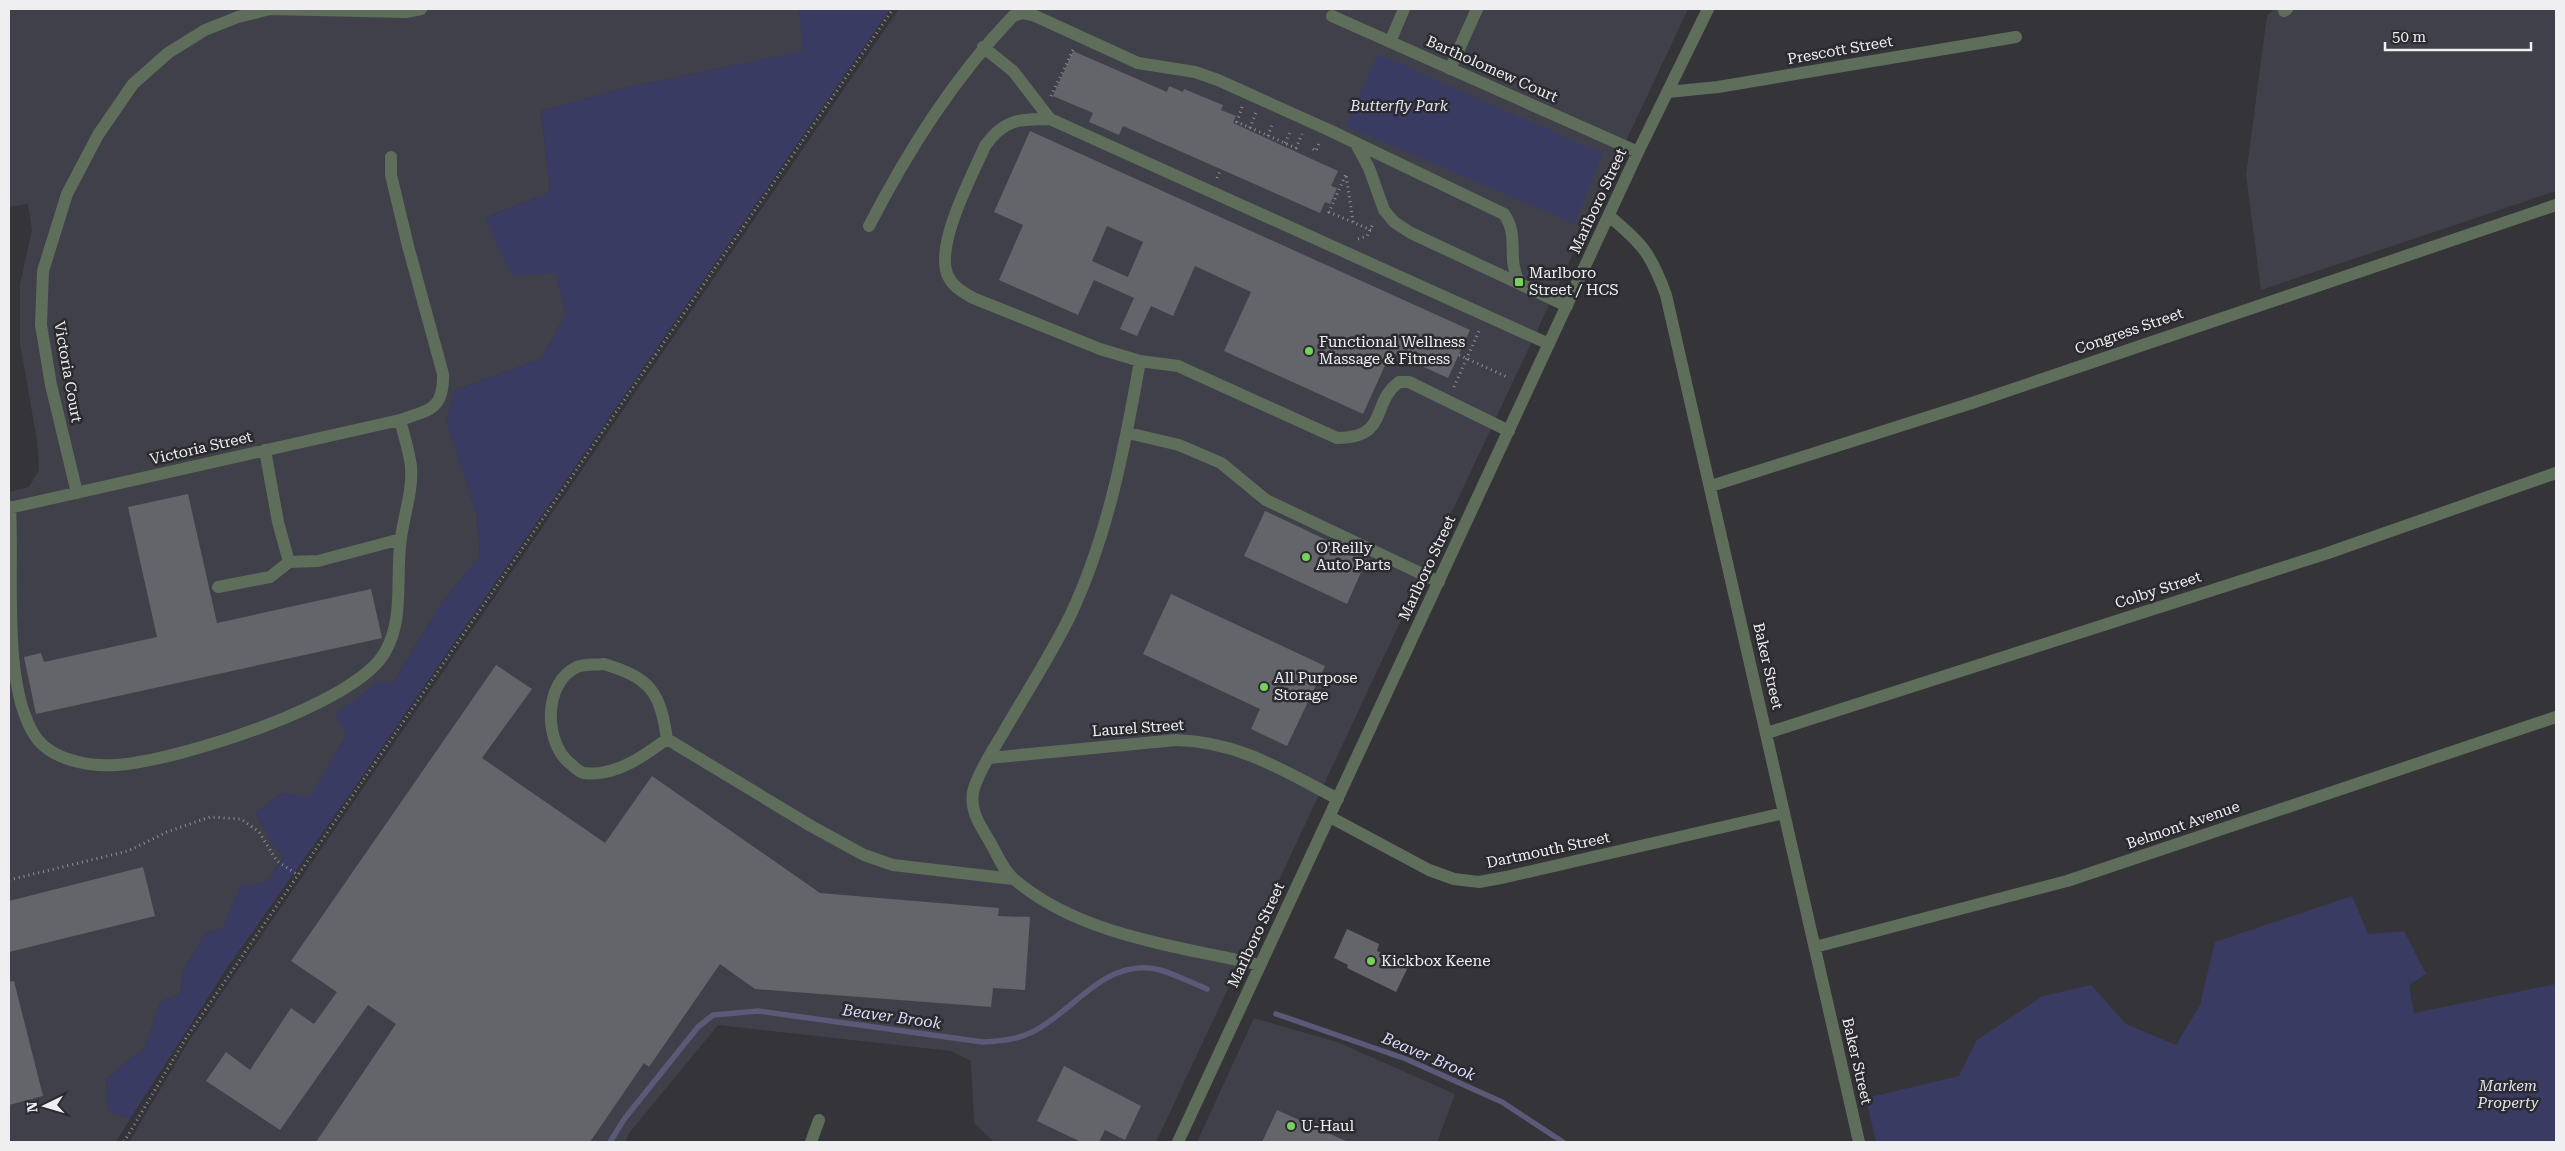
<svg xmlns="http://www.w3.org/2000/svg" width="2565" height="1151" font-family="'Roboto Serif',serif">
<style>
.built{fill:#3f404a}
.green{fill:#3a3b62}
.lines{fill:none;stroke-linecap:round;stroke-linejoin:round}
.stream{stroke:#5b5978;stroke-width:5.5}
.building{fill:#64656a;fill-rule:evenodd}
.path{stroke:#909094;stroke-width:3;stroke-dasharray:1 4;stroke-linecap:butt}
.minor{stroke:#5e6e5a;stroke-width:12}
.poi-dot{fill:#76d25a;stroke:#2a2a2f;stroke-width:2}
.labels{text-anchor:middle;stroke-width:5;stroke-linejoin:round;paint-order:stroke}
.street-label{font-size:15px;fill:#efeff2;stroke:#2a2a2f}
.park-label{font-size:15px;font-style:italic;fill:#e1e3f3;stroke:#2a2a2f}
.poi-label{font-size:15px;fill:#efeff2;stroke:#2a2a2f;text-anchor:start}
.water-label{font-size:16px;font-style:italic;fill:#daddfd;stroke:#2a2a2f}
</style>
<rect width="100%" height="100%" fill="#343439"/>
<path class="built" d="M 9,9 L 799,9 L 804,51 L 625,88 L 541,111 L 550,192 L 485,218 L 556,273 L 566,314 L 541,359 L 455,390 L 446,420 L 477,515 L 480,556 L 443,601 L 393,683 L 347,734 L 310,798 L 283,793 L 255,813 L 275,848 L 284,857 L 266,882 L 240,888 L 223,928 L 205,934 L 183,972 L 180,995 L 161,1001 L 145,1047 L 106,1079 L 108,1111 L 130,1119 L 116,1142 L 9,1142 L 9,492 L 29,487 L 39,470 L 37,441 L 20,343 L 20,284 L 32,230 L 28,204 L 9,207 Z
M 899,9 L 1688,9 L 1156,1142 L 994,1142 L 974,1123 L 971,1061 L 951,1051 L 718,1025 L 630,1132 L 625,1142 L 129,1142 L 189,1041 Z
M 2274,9 L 2556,9 L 2556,191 L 2261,290 L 2246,175 L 2267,16 Z
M 1254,1018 L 1337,1042 L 1455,1094 L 1437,1142 L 1197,1142 Z"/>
<path class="green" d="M 799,9 L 890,9 L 350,794 L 227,968 L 130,1119 L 108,1111 L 106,1079 L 145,1047 L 161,1001 L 180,995 L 183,972 L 205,934 L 223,928 L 240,887 L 266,882 L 284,858 L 275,848 L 255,813 L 283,793 L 310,797 L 347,734 L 334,715 L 379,681 L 393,683 L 443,601 L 480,556 L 477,515 L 446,420 L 455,390 L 541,359 L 566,314 L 556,273 L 512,276 L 485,218 L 550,192 L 541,111 L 625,88 L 803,51 Z
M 1378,54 L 1602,153 L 1575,224 L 1346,126 Z
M 2352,896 L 2368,934 L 2404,931 L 2426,974 L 2409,985 L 2414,1013 L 2556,984 L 2556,1142 L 1876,1142 L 1866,1098 L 1959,1076 L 1977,1040 L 2043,996 L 2091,985 L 2126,1024 L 2176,1045 L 2200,1005 L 2215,942 Z"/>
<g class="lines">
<path class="stream" d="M 1276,1014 L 1406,1059 L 1502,1102 L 1563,1142
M 610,1142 L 625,1118 L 698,1027 L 713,1015 L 758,1011 L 983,1042 C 1004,1041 1023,1039 1041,1027 C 1076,1006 1104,964 1149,968 C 1166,969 1191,983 1207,989"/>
</g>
<path class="building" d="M 1073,51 L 1167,92 L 1169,86 L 1183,92 L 1184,89 L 1223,105 L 1221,110 L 1236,116 L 1233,123 L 1338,171 L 1331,186 L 1337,188 L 1330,204 L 1325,202 L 1320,213 L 1123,126 L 1119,135 L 1089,122 L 1093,113 L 1053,96 Z
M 1030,131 L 1470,330 L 1448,378 L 1391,352 L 1363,414 L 1224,351 L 1251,292 L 1195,266 L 1173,316 L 1151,306 L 1137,336 L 1120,329 L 1134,298 L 1094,280 L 1078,315 L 999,280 L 1023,225 L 994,212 ZM 1107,226 L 1143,242 L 1128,277 L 1092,261 Z
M 188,494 L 217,623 L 371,589 L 382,638 L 36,714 L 24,657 L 41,653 L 44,662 L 157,637 L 128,507 Z
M 1265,511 L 1367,559 L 1347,604 L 1244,556 Z
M 1171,594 L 1325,666 L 1287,746 L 1251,729 L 1260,709 L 1143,654 Z
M 496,665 L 532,689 L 482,758 L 605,843 L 652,776 L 820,893 L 999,908 L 998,916 L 1030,917 L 1025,990 L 993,988 L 991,1007 L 755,989 L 720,964 L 649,1067 L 644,1063 L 590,1142 L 316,1142 L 396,1024 L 368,1005 L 280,1130 L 206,1081 L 226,1052 L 250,1070 L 291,1008 L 314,1024 L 337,992 L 291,961 Z
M 143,867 L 155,916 L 9,952 L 9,901 Z
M 1347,929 L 1379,944 L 1377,951 L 1409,965 L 1396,992 L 1347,968 L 1348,965 L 1334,958 Z
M 14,981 L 43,1096 L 9,1105 L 9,982 Z
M 1064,1066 L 1141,1106 L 1125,1140 L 1105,1130 L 1099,1142 L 1081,1142 L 1037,1121 Z
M 1277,1110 L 1348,1142 L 1262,1142 Z"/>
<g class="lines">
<path class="path" d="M 1051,96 L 1073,50
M 1242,107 L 1237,122 L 1296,148 L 1302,134
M 1250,128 L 1256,112
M 1268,136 L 1273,122
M 1285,143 L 1291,130
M 1313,149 L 1316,151 L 1320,141
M 1217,178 L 1221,169
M 1353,222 L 1346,174 L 1329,212 L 1371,230
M 1358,239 L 1367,236 L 1374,222
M 1459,355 L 1507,377
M 1454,387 L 1480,329
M 9,880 L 128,851 L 167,832 L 210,817 L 241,819 L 259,832 L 277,861 L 298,875
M 124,1142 L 186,1038 L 893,9"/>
<path class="minor" d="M 2284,11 L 2287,9
M 1332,16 L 1638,152
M 1390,42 L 1404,9
M 983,47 L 1013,71 L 1050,119
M 1450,69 L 1477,9
M 1668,92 L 1718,87 L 2016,37
M 1356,144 L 1369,168 L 1384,210 L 1394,222 L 1411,233 L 1567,306
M 1609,216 C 1643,244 1651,254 1666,295 L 1859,1142
M 869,226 C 909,149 953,79 1013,16 L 1023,13 L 1033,15 L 1138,63 L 1195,72 L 1218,80 L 1331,131 L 1504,214 C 1520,237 1506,256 1519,282
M 1140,361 L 1178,366 L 1337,438 C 1390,438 1370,403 1399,382 L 1409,382 L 1509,431
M 1128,433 L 1179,445 L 1221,463 L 1266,500 L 1439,582
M 265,450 L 278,522 L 289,562
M 1711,486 L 1972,403 L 2556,205
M 77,493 L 51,385 L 41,325 L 43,271 L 67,194 L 98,135 L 133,84 L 168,53 L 205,30 L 238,17 L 270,9 L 406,12 L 421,9
M 10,507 C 14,570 1,684 35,736 C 51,760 90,767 117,765 C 176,761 356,705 385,652 C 405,618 395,576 401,538 C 404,514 413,491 411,466 C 409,451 404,435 400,420
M 9,508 L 400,420 C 430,410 444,409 443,374 L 408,246 L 391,175 L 391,157
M 218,587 L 270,577 L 289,562 L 318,561 L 401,539
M 604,664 C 650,678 660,691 667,739 C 644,756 615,777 584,773 C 580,772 575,768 572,765 C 543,744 543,682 577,667 C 584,664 596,665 604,664 Z
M 1767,733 L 2328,553 L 2556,473
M 667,739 L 811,826 L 864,855 L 893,865 L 1013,879
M 989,758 L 1176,740 C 1240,742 1282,770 1338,799
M 1330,817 L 1429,870 L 1454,879 L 1479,882 L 1506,877 L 1784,813
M 1815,947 L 2067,881 L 2556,717
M 1260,965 C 1178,946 1081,936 1015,880 C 1004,872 997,854 990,842 C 980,825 968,809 974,788 C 980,769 993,750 1003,733 C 1026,693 1051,655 1071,614 C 1108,535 1125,446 1140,361 L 1100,349 L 973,298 C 963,292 953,287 948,276 C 934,246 972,176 985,146 C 1004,119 1019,119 1050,119 L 1549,344
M 811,1142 L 819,1120
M 1178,1142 L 1638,152 L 1708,9"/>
</g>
<g class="poi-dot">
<rect x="1514" y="277" width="10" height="10" rx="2.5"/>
<circle cx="1309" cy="351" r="5"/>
<circle cx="1306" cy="557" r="5"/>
<circle cx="1264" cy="687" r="5"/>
<circle cx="1371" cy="961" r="5"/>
<circle cx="1291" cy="1126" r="5"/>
</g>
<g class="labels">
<g class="street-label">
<text transform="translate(1840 50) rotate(-10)" y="5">Prescott Street</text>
<text transform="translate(1492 69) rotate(24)" y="5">Bartholomew Court</text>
<text transform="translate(1598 201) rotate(-65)" y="5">Marlboro Street</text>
<text transform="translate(2129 331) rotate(-19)" y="5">Congress Street</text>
<text transform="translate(68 372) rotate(80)" y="5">Victoria Court</text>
<text transform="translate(201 448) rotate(-13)" y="5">Victoria Street</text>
<text transform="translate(1427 568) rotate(-65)" y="5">Marlboro Street</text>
<text transform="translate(2158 590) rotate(-18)" y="5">Colby Street</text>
<text transform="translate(1768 666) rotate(77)" y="5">Baker Street</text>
<text transform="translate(1138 728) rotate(-4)" y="5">Laurel Street</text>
<text transform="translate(2183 825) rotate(-19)" y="5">Belmont Avenue</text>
<text transform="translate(1548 850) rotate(-12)" y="5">Dartmouth Street</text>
<text transform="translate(1256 935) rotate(-65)" y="5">Marlboro Street</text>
<text transform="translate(1857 1061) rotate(77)" y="5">Baker Street</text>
</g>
<g class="park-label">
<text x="1399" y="111">Butterfly Park</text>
<text x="2508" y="1091">Markem<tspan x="2508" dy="17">Property</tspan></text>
</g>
<g class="poi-label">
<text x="1529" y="278">Marlboro<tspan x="1529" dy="17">Street / HCS</tspan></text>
<text x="1319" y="347">Functional Wellness<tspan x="1319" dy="17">Massage &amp; Fitness</tspan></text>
<text x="1316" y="553">O'Reilly<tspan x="1316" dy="17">Auto Parts</tspan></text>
<text x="1274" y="683">All Purpose<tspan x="1274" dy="17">Storage</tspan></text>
<text x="1381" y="966">Kickbox Keene</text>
<text x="1301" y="1131">U-Haul</text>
</g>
<g class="water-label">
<text transform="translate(892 1016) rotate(8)" y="6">Beaver Brook</text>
<text transform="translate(1429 1056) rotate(23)" y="6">Beaver Brook</text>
</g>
</g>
<rect width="2565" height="1151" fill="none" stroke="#efeff2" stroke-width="20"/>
<g transform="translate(45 1106) rotate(265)" stroke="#2a2a2f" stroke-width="4" paint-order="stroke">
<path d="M0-4L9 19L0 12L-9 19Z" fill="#efeff2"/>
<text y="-8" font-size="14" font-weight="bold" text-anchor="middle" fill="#efeff2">N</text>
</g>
<path d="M2385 42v8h146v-8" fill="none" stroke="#efeff2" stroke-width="2.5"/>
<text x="2392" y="42" font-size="15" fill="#efeff2" stroke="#2a2a2f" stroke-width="4" paint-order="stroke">50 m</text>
</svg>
